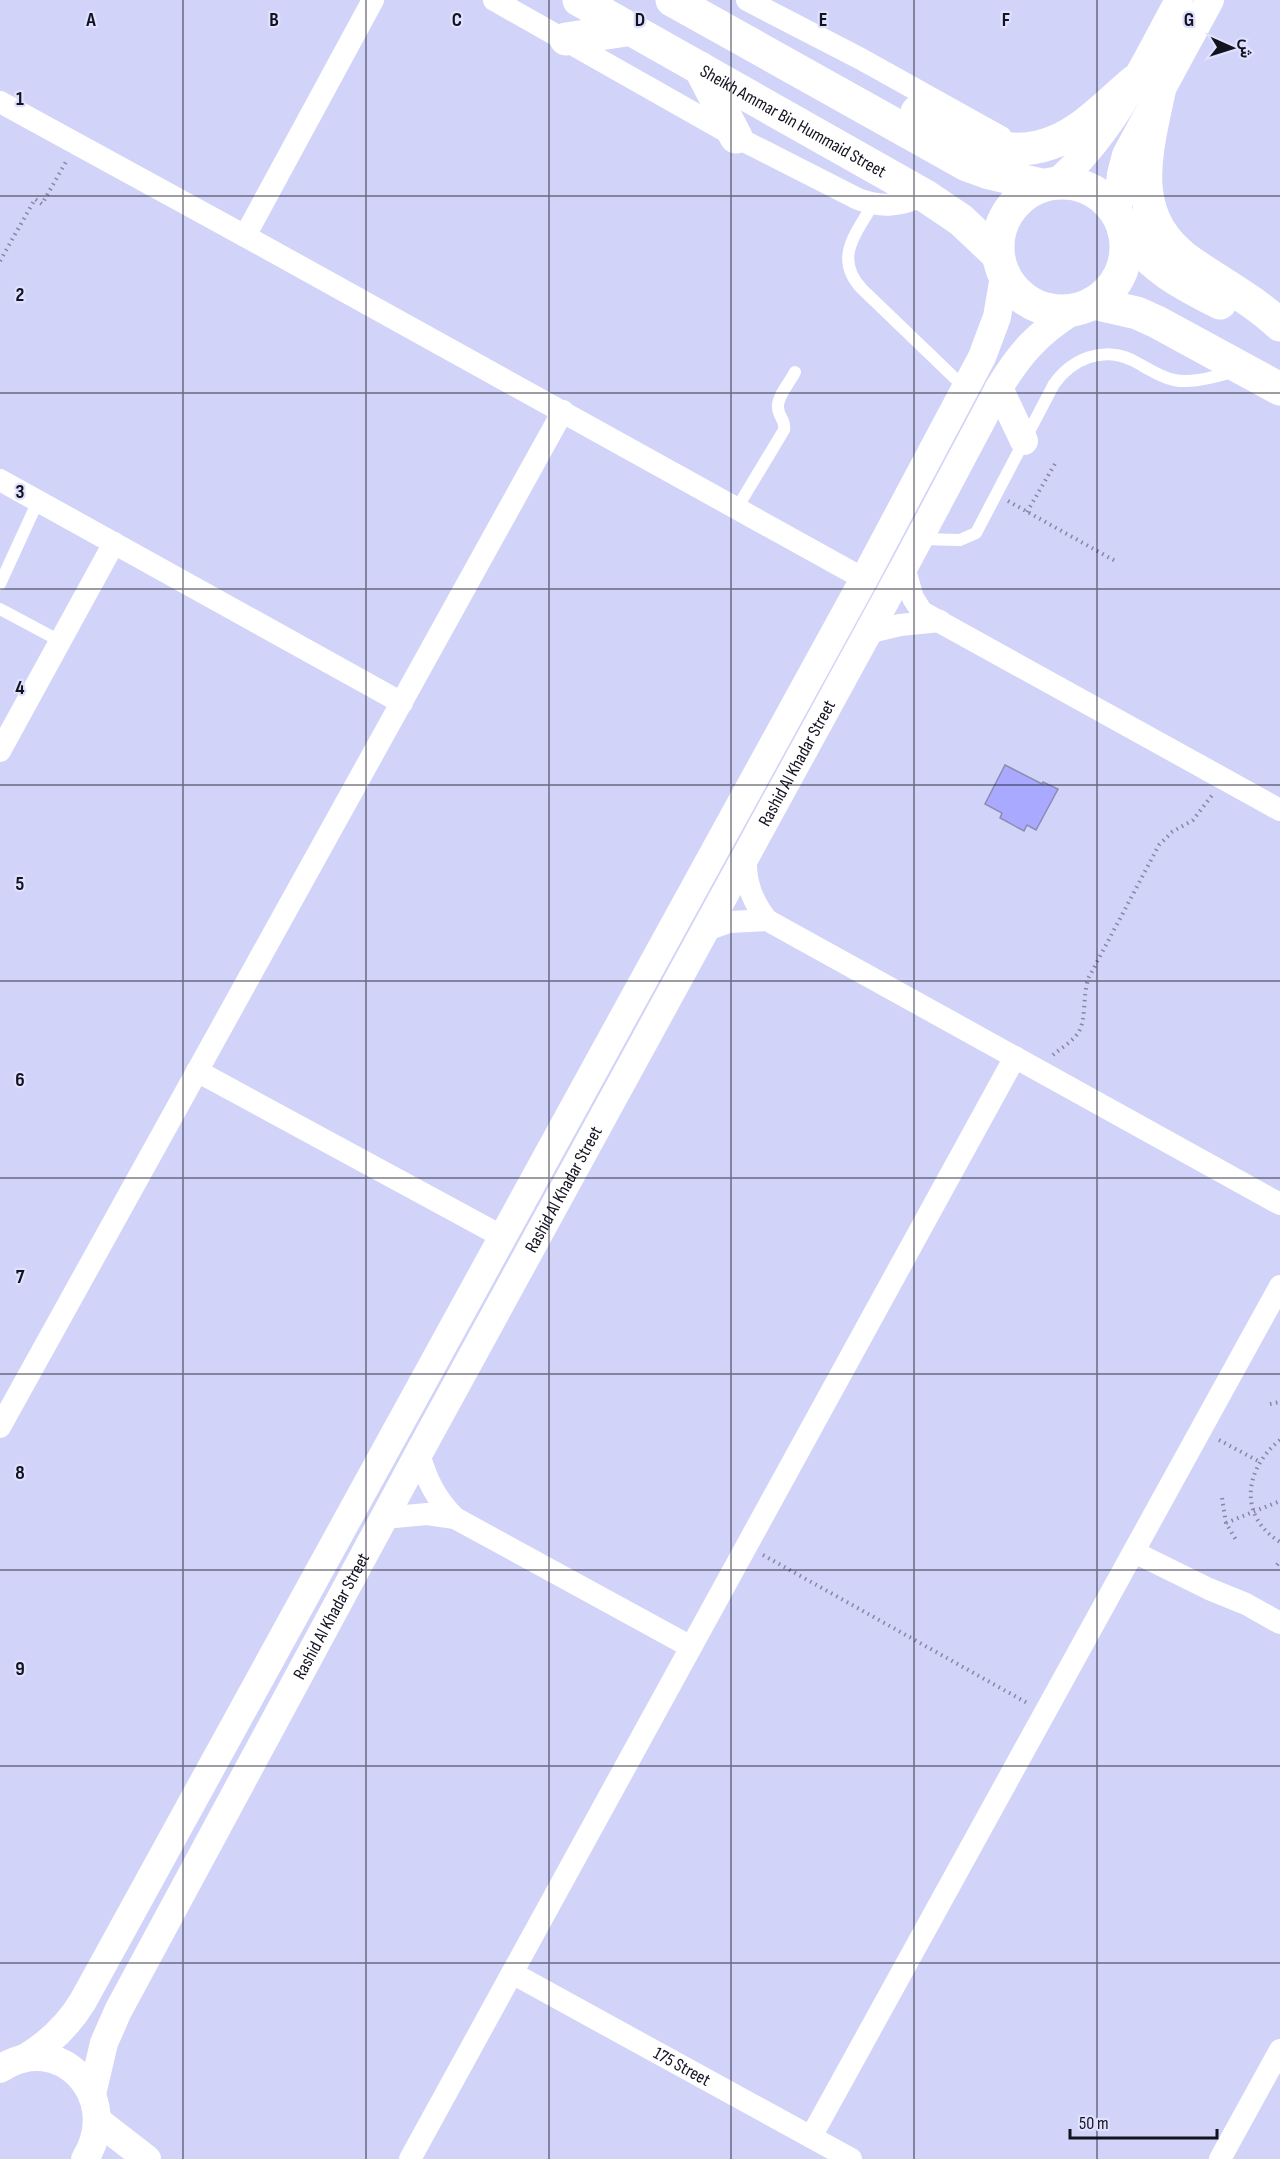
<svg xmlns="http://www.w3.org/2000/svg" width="1280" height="2159" font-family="'Sofia Sans Condensed',Vazirmatn,sans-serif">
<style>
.building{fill:#a8a9ff;stroke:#8b8daf;stroke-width:1.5}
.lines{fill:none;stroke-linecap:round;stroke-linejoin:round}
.path{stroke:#8688a3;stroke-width:4;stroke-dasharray:1.5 4.5;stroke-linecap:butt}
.service{stroke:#fff;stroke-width:12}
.minor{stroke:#fff;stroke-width:22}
.tertiary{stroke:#fff;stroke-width:28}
.primary{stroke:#fff;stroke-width:33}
.grid{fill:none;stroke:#131320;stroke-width:1.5;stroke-opacity:0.55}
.labels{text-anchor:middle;stroke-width:4.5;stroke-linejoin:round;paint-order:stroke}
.street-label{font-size:18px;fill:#131320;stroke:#dfe1ff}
.grid-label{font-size:20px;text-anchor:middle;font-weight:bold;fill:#131320;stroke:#dfe1ff;stroke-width:4.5;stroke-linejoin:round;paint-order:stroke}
</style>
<rect width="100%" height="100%" fill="#d1d3f8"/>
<path class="building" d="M 1005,765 L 1042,784 L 1043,782 L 1058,789 L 1036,830 L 1027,825 L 1024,831 L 1000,818 L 1002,813 L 985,804 Z"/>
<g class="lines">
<path class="path" d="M 0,261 L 35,199 L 42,204 L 67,160
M 1008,501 L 1117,562
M 1027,512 L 1056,462
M 1053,1055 C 1061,1048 1072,1042 1078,1033 C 1087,1020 1082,994 1089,977 L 1159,845 L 1172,832 L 1193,820 L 1213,794
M 1270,1404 L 1280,1402
M 1219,1440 L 1260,1462
M 1280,1440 C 1244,1469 1238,1516 1280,1542
M 1222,1498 L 1226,1523 L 1236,1540
M 1226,1523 L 1280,1501
M 763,1555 L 1029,1704
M 1277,1565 L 1280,1561"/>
<path class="service" d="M 873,204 C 856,234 833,258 862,289 L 965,388
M 737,508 L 784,430 C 786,420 778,417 778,407 C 777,397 790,382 795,372
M 920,539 L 960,540 L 976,533 L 1054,384 C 1072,359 1102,346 1132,360 C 1146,367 1159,377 1174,380 C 1193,384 1216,376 1234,372
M 0,584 L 38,501
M 0,609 L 60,641"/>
<g class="minor">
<path d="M 494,0 L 736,137 L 858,199 C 882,208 901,206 924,195"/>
<path d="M 747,0 L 861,59 L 1001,137"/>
<path d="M 0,102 L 245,236 L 864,579"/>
<path d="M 245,236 L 373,0"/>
<path d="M 0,480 L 402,703"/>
<path d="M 904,567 L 913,598 L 922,612 L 1280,810"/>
<path d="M 867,633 L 900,625 L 940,621"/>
<path d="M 0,751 L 114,543"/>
<path d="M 746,858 C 745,882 752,901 767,920 L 1280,1204"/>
<path d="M 704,931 L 729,922 L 767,920"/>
<path d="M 197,1071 L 503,1237"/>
<path d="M 0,1427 L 563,411"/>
<path d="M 419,1453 C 426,1479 436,1499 455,1518 L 691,1647"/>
<path d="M 384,1518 L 427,1514 L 455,1518"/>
<path d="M 1134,1552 L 1209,1589 L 1246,1604 L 1280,1623"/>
<path id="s1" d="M 512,1973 L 851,2159"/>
<path d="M 811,2137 L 1280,1286"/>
<path d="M 410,2159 L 1015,1057"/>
<path d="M 1220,2159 L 1280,2050"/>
</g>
<g class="tertiary">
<path d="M 1057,182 C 1114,132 1143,66 1179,0"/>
<path d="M 1117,214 L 1121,174 L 1126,155 L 1210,0"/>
<path d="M 999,388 L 1024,441"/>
<path d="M 25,2058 C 50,2043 68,2026 83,2001 L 864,579 L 982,357 L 997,317 L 1004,276"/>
<path d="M 0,2069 C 58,2029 124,2096 85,2159"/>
<path id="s2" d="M 92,2094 L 104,2043 L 118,2011 L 419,1453 L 904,567 L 999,388 C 1019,354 1038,333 1073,311"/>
<path d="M 98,2121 L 147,2159"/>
</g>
<g class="primary">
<path id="s3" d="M 579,0 L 924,195 L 961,220 L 998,255"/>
<path d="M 672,0 L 967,165 L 989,173 L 1042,185"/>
<path d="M 566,39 L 633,29"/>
<path d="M 700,68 L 736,137"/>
<path d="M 1159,92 C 1145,157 1127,219 1193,264 C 1223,284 1254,301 1280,325"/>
<path d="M 917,112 C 974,144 1022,169 1081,127 C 1100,113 1117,96 1135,81"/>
<circle cx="1062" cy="247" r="64"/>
<path d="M 1124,231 C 1153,268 1178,282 1220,303"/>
<path d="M 1093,303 L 1137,313 L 1157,322 L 1280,389"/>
</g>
</g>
<path class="grid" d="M 183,0 L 183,2159M 366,0 L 366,2159M 549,0 L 549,2159M 731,0 L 731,2159M 914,0 L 914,2159M 1097,0 L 1097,2159M 0,196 L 1280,196M 0,393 L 1280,393M 0,589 L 1280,589M 0,785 L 1280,785M 0,981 L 1280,981M 0,1178 L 1280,1178M 0,1374 L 1280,1374M 0,1570 L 1280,1570M 0,1766 L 1280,1766M 0,1963 L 1280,1963"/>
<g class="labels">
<g class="street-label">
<text dy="6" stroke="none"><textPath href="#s3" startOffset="246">Sheikh Ammar Bin Hummaid Street</textPath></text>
<text dy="6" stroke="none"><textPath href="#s2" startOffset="1508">Rashid Al Khadar Street</textPath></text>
<text dy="6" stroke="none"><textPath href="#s2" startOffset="1022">Rashid Al Khadar Street</textPath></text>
<text dy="6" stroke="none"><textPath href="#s2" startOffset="536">Rashid Al Khadar Street</textPath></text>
<text dy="6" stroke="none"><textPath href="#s1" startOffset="194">175 Street</textPath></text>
</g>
</g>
<g class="grid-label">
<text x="91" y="26">A</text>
<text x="274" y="26">B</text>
<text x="457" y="26">C</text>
<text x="640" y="26">D</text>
<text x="823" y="26">E</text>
<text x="1006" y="26">F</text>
<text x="1189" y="26">G</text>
<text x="20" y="105">1</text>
<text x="20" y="301">2</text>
<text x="20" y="498">3</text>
<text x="20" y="694">4</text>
<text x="20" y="890">5</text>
<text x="20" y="1086">6</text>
<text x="20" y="1283">7</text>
<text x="20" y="1479">8</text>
<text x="20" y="1675">9</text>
</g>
<g transform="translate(1232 48) rotate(93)" stroke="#dfe1ff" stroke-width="4.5" paint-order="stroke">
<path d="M0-4.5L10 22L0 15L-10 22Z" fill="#131320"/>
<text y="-9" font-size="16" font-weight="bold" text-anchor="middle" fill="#131320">ش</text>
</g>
<path d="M1070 2129v9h147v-9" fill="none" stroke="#131320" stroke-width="3"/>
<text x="1079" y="2129" font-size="18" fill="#131320" stroke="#dfe1ff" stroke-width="4.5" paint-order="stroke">50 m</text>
</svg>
